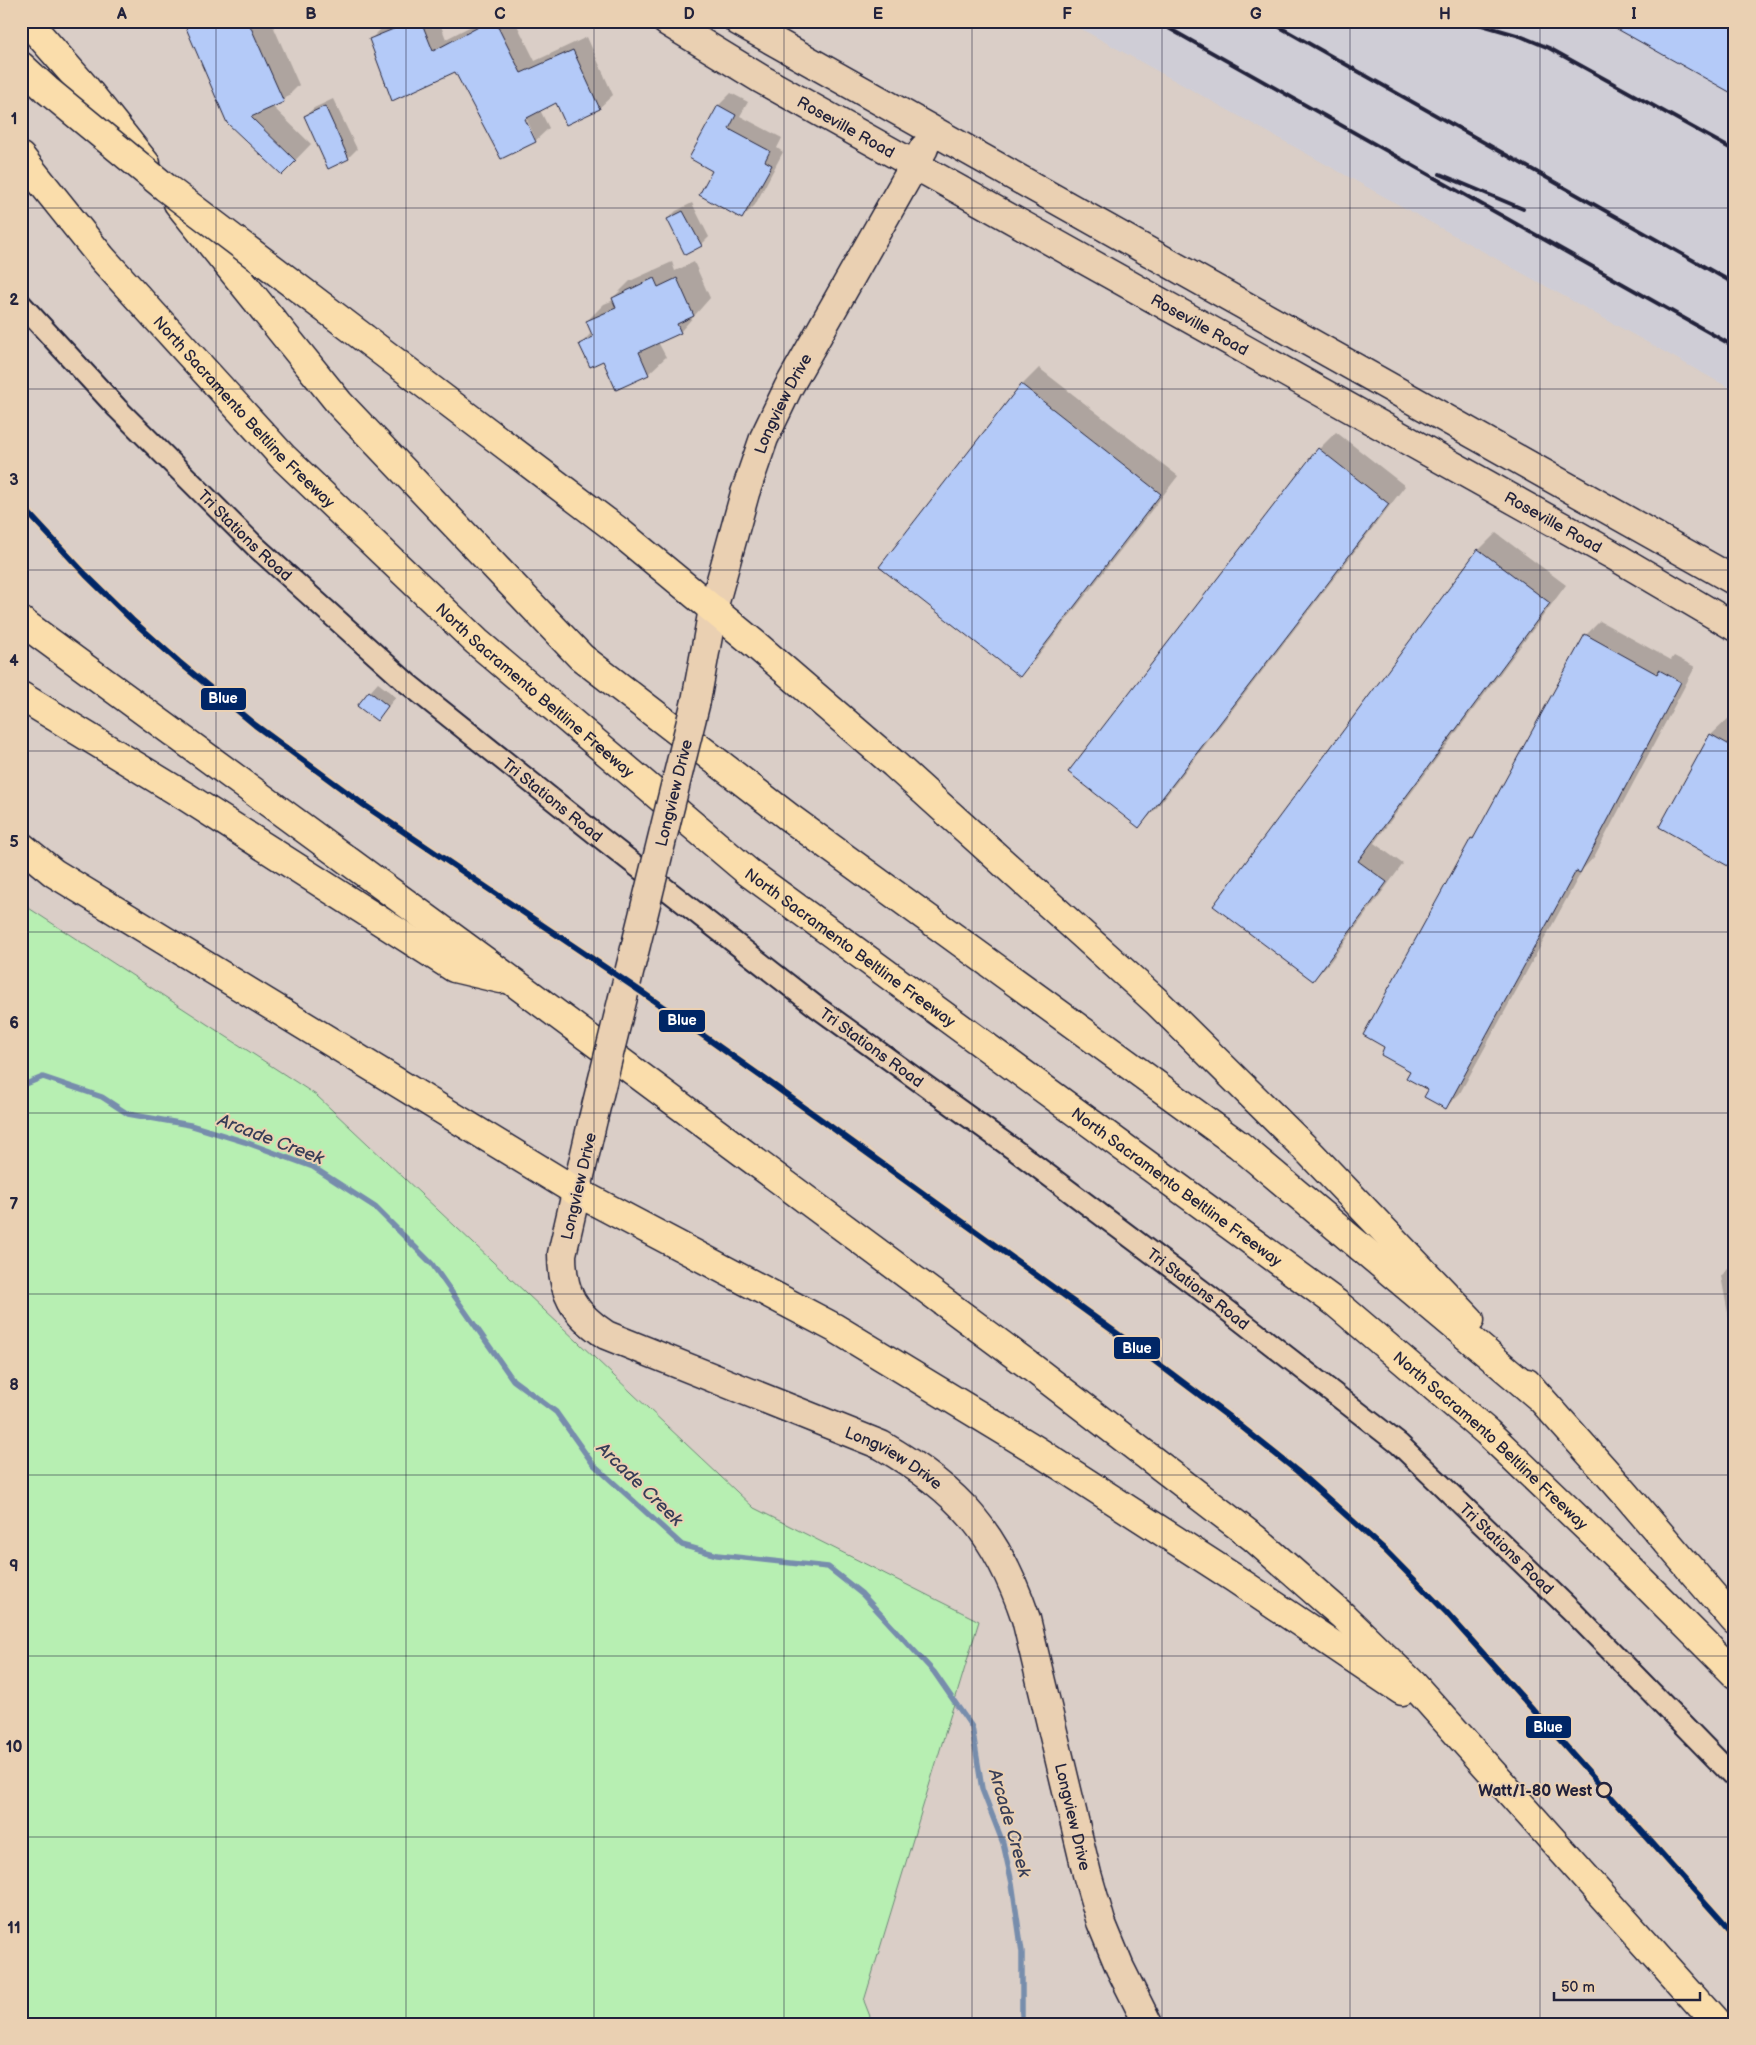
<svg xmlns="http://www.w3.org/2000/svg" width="1756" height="2045" font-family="'Balsamiq Sans',sans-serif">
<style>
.built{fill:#cfcdd6}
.green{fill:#b7efb2;stroke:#6c8876}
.shadow{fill:#0003;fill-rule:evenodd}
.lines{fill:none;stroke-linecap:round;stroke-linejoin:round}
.stream{stroke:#778dac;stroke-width:5.5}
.building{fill:#b4caf8;stroke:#22223b}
.street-casing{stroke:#22223b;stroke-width:24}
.secondary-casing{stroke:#22223b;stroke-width:31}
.highway-casing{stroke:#22223b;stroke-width:31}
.street{stroke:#ead0b2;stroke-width:20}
.secondary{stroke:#ead0b2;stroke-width:28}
.highway{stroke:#faddab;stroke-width:28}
.rail{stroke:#22223b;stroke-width:4}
.secondary-bridge-casing{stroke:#22223b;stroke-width:31;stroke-linecap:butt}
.highway-bridge-casing{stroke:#22223b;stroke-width:31;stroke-linecap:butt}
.secondary-bridge{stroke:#ead0b2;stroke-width:28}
.highway-bridge{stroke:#faddab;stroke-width:28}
.rail-1-casing{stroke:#ead0b2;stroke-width:10}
.rail-1{stroke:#002666;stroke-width:6}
.grid{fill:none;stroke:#22223b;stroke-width:1;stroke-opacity:0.55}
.stop-dot{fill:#ead0b2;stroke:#22223b;stroke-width:2.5}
.labels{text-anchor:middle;stroke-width:4;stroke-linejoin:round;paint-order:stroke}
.street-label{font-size:16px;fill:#22223b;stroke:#ead0b2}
.stop-label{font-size:16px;font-weight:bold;fill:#22223b;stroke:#ead0b2;text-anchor:end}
.water-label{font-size:18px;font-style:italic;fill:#373d57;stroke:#ead0b2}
.line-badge{stroke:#ead0b2;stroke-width:2}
.badge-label{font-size:14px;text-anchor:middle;font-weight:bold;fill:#fff}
.neatline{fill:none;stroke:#22223b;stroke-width:2}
.grid-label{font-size:16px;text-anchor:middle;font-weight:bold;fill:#22223b}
</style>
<rect width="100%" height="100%" fill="#dacec7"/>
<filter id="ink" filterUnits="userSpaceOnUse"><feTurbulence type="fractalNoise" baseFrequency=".02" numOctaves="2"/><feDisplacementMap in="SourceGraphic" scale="10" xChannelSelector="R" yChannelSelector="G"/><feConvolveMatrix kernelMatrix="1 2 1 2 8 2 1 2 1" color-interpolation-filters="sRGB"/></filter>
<g filter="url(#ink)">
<path class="built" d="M 1067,21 L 1735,21 L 1735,391 Z"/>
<path class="green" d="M 21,903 L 316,1095 L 754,1508 L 979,1621 L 864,2001 L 873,2024 L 21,2024 Z"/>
<path class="shadow" d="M 184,21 L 271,21 L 299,85 L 283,101 L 272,106 L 311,144 L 282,174 Z
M 396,21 L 439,21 L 446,39 L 475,24 L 474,21 L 515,21 L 535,61 L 587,37 L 613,95 L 599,108 L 557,101 L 540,110 L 549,128 L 535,141 L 456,71 L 370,40 L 384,26 ZM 524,113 L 535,138 L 532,138 L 521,114 Z
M 731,93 L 748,102 L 740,116 L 782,138 L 777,148 L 783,152 L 755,205 L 742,218 L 714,171 L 719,105 Z
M 333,99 L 357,149 L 348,158 L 305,116 L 314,108 Z
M 692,203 L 709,237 L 701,245 L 668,219 L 676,211 Z
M 672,262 L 675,271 L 694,262 L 710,298 L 680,332 L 658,342 L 666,357 L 648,374 L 604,359 L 581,344 L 592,332 L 587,321 L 604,304 L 614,300 L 613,298 L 630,281 Z
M 1039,368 L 1178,476 L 1037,658 L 1020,675 L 1022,385 Z
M 1336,432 L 1405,486 L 1156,809 L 1139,826 L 1319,449 Z
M 1496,533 L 1566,585 L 1374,843 L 1403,864 L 1330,962 L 1313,980 L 1215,906 L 1479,550 Z
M 1600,621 L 1671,660 L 1674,656 L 1695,667 L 1594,857 L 1583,869 L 1460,1093 L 1446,1107 L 1386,1047 L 1364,1035 L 1472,838 L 1479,832 L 1586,635 Z
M 378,683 L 396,697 L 377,720 L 370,692 Z
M 1729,718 L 1735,722 L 1735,869 L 1711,735 Z
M 1735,1262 L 1735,1351 L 1721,1276 Z"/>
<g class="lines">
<path class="stream" d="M 21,1086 L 43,1077 L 102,1097 L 128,1114 L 190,1125 L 245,1142 L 313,1167 L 375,1207 L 432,1264 L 513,1380 L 556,1412 L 593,1464 L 682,1545 L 717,1555 L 828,1567 L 862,1594 L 934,1672 L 972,1727 L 982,1789 L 1003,1843 L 1012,1883 L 1022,1952 L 1022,2021 L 1020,2024"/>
</g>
<path class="building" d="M 183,21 L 248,21 L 284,102 L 251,117 L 296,161 L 282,175 L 227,123 Z
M 413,21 L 421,21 L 433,51 L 490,21 L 495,21 L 521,73 L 573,50 L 600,109 L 566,125 L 556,103 L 525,119 L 536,142 L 501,159 L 455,72 L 392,101 L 369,39 Z
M 1603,21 L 1735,21 L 1735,95 Z
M 718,105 L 736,115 L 729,129 L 770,151 L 765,161 L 772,165 L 742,219 L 699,195 L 712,171 L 689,158 Z
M 325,106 L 349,159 L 328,169 L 304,116 Z
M 683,211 L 702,246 L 685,255 L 667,219 Z
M 654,278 L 658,287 L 677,278 L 694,316 L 677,324 L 681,333 L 639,352 L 649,375 L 616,390 L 603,361 L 590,367 L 579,344 L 593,337 L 586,321 L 616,308 L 612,298 Z
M 1021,384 L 1161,494 L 1020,677 L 879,567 Z
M 1318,448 L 1389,504 L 1139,828 L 1068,772 Z
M 1478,549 L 1550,603 L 1358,861 L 1387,882 L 1313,981 L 1213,906 Z
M 1585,634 L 1657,674 L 1659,670 L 1681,682 L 1580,873 L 1576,871 L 1446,1109 L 1424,1097 L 1428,1090 L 1406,1078 L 1410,1071 L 1381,1055 L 1384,1047 L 1363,1035 L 1471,838 L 1473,839 Z
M 369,691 L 388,706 L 377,721 L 357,706 Z
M 1710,734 L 1735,748 L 1735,870 L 1659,827 Z"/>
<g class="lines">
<g class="street-casing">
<g id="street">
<path id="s1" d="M 21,304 L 117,408 L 255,546 L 407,683 L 597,835 L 818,1008 L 1016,1151 L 1209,1296 L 1399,1444 L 1574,1613 L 1735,1778"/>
</g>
</g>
<g class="secondary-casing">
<g id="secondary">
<path id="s2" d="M 666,21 L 761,79 L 1611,554 L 1735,627"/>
<path d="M 738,21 L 1735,581"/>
<path id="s3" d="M 696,701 L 713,609 L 745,493 L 764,438 L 788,388 L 924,148"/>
<path id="s4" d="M 593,1119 L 562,1254 C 562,1293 573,1313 606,1335 L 881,1445 C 959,1490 997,1533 1026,1619 L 1087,1874 L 1101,1922 L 1120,1968 L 1148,2024"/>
</g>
</g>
<g class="highway-casing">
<g id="highway">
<path d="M 27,21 L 84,86 L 146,164"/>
<path d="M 21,66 L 47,90"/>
<path id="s5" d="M 21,157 L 102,258 L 283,457 L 477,642 L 748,872 L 1336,1303 L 1487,1432 L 1630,1569 L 1735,1674"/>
<path d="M 178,203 L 340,404 L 581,657 L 790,818 L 1239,1145 L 1539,1397"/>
<path d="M 364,338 L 617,530 L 756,645 L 894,764 L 1156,1001 L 1310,1153 L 1470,1320"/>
<path d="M 21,621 L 515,983 L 1030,1366 L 1254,1538 L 1343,1616 L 1413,1684 L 1717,2024"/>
<path d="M 21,696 L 185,796 L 454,968 L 501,979"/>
<path d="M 21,846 L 54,873 L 577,1192 L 835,1328 L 1036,1450 L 1234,1578 L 1402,1691"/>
<path d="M 1527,1383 L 1624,1492 L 1735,1621"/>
</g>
</g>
<use href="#street" class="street"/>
<use href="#secondary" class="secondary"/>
<use href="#highway" class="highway"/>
<path class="rail" d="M 1156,21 L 1735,347
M 1269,21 L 1735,284
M 1468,21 L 1520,36 L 1549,48 L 1735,151
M 1440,174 L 1523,209"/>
<g class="secondary-bridge-casing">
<g id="secondary-bridge">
<path id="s6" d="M 593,1119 L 696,701"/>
</g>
</g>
<g class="highway-bridge-casing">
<path id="highway-bridge" d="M 47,90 L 165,187 L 364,338"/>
</g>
<use href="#secondary-bridge" class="secondary-bridge"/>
<use href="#highway-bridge" class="highway-bridge"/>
<g class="rail-1-casing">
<path id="rail-1" d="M 21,505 L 86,575 L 132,620 L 179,662 L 255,725 L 364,805 L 643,993 L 769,1082 L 1144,1353 L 1237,1423 L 1297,1471 L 1384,1549 L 1447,1613 L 1735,1936"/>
</g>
<use href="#rail-1" class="rail-1"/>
</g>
</g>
<path class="grid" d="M 216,21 L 216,2024M 406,21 L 406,2024M 594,21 L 594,2024M 784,21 L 784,2024M 972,21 L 972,2024M 1162,21 L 1162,2024M 1350,21 L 1350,2024M 1540,21 L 1540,2024M 21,208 L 1735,208M 21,389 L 1735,389M 21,570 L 1735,570M 21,751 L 1735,751M 21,932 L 1735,932M 21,1113 L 1735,1113M 21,1294 L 1735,1294M 21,1475 L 1735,1475M 21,1656 L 1735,1656M 21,1837 L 1735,1837"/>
<circle class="stop-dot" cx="1604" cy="1790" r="7"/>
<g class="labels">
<g class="street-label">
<text dy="6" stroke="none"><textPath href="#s2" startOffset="209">Roseville Road</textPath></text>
<text dy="6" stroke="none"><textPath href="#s2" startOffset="614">Roseville Road</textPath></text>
<text dy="6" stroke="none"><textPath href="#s3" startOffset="311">Longview Drive</textPath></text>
<text dy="6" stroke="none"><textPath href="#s5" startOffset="339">North Sacramento Beltline Freeway</textPath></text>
<text dy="6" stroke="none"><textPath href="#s2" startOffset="1019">Roseville Road</textPath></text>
<text dy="6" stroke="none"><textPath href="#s1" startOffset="322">Tri Stations Road</textPath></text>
<text dy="6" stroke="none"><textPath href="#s5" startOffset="742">North Sacramento Beltline Freeway</textPath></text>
<text dy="6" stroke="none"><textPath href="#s6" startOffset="336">Longview Drive</textPath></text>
<text dy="6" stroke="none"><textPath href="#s1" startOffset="728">Tri Stations Road</textPath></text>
<text dy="6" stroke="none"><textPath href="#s5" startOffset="1149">North Sacramento Beltline Freeway</textPath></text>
<text dy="6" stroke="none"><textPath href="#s1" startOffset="1132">Tri Stations Road</textPath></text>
<text dy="6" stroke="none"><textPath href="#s5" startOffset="1554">North Sacramento Beltline Freeway</textPath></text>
<text transform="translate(578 1186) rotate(-77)" y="6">Longview Drive</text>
<text dy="6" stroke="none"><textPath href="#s1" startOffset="1538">Tri Stations Road</textPath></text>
<text dy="6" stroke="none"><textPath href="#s5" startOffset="1958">North Sacramento Beltline Freeway</textPath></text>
<text dy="6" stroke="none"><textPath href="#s4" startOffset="549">Longview Drive</textPath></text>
<text dy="6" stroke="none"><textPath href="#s1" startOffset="1942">Tri Stations Road</textPath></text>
<text dy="6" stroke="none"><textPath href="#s4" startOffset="968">Longview Drive</textPath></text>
</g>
<g class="stop-label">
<text x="1592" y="1796">Watt/I-80 West</text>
</g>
<g class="water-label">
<text transform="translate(271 1139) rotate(21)" y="6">Arcade Creek</text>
<text transform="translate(640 1484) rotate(44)" y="6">Arcade Creek</text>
<text transform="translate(1010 1823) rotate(74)" y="6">Arcade Creek</text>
</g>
</g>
<g class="line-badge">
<rect x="200" y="687" width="47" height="24" rx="5" fill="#002666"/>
<rect x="658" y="1009" width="48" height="24" rx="5" fill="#002666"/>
<rect x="1113" y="1336" width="48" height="24" rx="5" fill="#002666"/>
<rect x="1525" y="1715" width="47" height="24" rx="5" fill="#002666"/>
</g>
<g class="badge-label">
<text x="223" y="703">Blue</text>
<text x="682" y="1025">Blue</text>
<text x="1137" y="1353">Blue</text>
<text x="1548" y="1732">Blue</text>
</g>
<rect width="1756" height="2045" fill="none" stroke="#ead0b2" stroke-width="55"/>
<path d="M1554 1992v8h146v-8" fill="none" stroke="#22223b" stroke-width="2.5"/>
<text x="1561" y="1992" font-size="15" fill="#22223b" stroke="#ead0b2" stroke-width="4" paint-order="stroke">50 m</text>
<rect x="28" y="28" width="1700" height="1990" class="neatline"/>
<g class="grid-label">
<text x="122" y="19">A</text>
<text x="311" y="19">B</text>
<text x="500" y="19">C</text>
<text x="689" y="19">D</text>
<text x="878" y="19">E</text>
<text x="1067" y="19">F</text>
<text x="1256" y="19">G</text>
<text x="1445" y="19">H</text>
<text x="1634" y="19">I</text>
<text x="14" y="124">1</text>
<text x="14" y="305">2</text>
<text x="14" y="485">3</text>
<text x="14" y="666">4</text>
<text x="14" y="847">5</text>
<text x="14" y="1028">6</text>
<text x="14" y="1209">7</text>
<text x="14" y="1390">8</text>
<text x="14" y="1571">9</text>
<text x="14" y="1752">10</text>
<text x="14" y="1933">11</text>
</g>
</svg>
